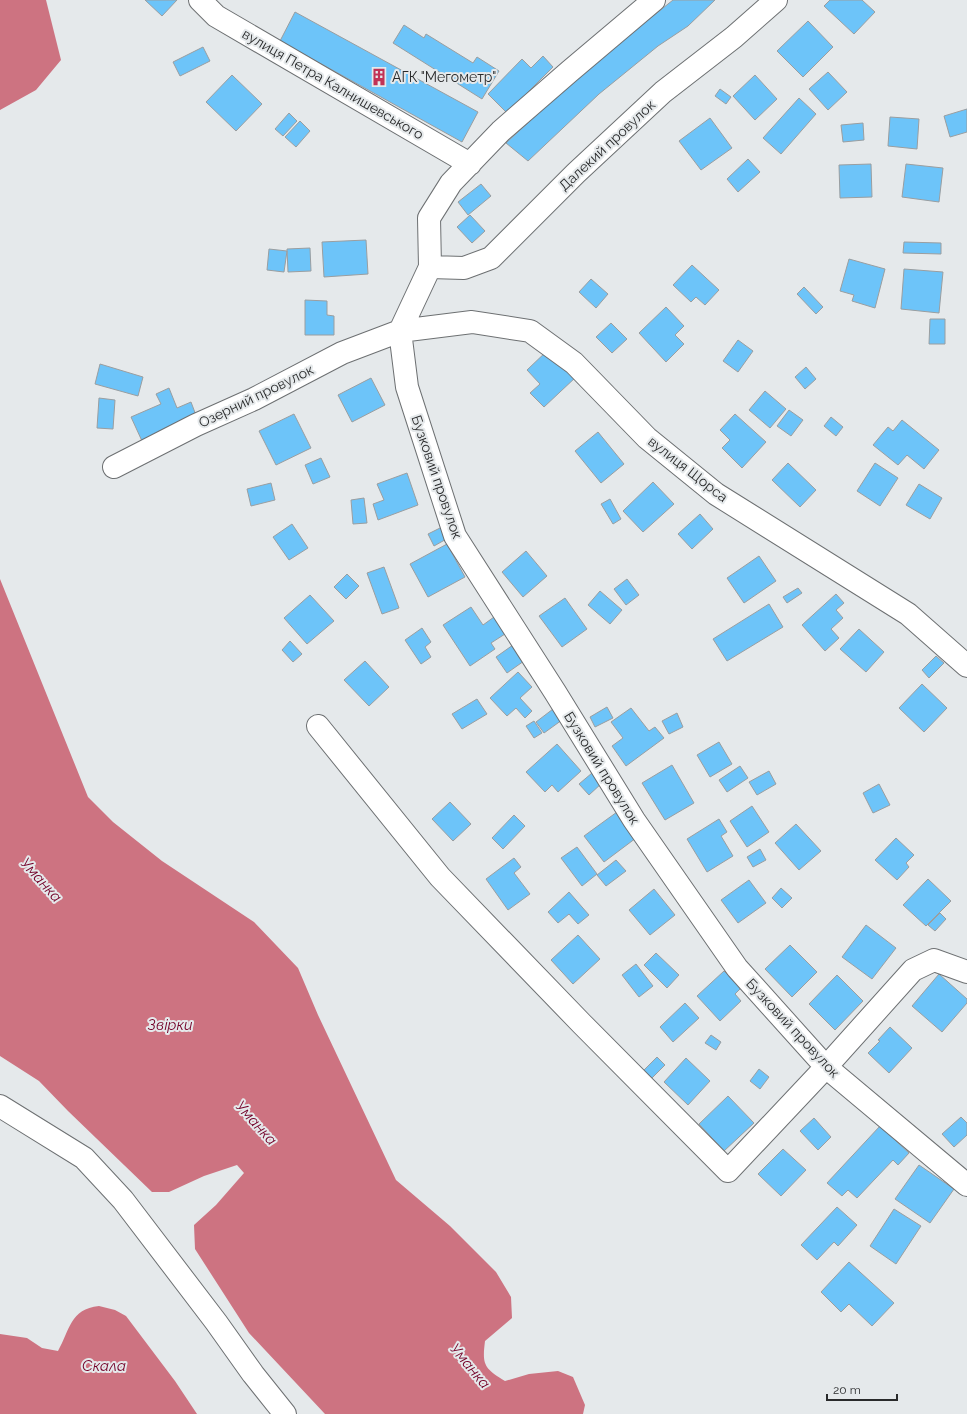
<svg xmlns="http://www.w3.org/2000/svg" width="967" height="1414" font-family="Raleway,sans-serif">
<style>
.water{fill:#cd7381}
.building{fill:#6dc4f9;stroke:#9a9ea0}
.lines{fill:none;stroke-linecap:round;stroke-linejoin:round}
.minor-casing{stroke:#6d7072;stroke-width:24}
.minor{stroke:#fff;stroke-width:22}
.labels{text-anchor:middle;stroke-width:4;stroke-linejoin:round;paint-order:stroke}
.poi-label{font-size:14px;fill:#292a2b;stroke:#e5e9eb;text-anchor:start}
.street-label{font-size:14px;fill:#292a2b;stroke:#e5e9eb}
.water-label{font-size:15px;font-style:italic;fill:#730028;stroke:#e5e9eb}
</style>
<rect width="100%" height="100%" fill="#e5e9eb"/>
<path class="water" d="M 0,0 L 46,0 L 61,60 L 36,90 L 0,110 Z
M 0,579 L 88,797 L 113,822 L 162,861 L 254,922 L 298,968 L 318,1015 L 396,1180 L 450,1226 L 496,1272 L 511,1297 L 512,1318 L 485,1341 C 482,1365 484,1368 505,1381 L 529,1374 L 558,1371 L 573,1377 L 585,1405 L 583,1414 L 325,1414 L 249,1333 L 195,1249 L 194,1225 L 216,1205 L 244,1173 L 237,1165 L 204,1176 L 169,1192 L 152,1192 L 68,1111 L 39,1081 L 0,1056 Z
M 99,1306 L 115,1310 L 126,1316 L 175,1381 L 197,1414 L 0,1414 L 0,1334 L 27,1338 L 42,1348 L 58,1351 C 70,1330 70,1309 99,1306 Z"/>
<path class="building" d="M 145,0 L 177,0 L 162,16 Z
M 673,0 L 715,0 L 688,26 L 658,46 L 599,94 L 528,161 L 506,143 L 583,72 Z
M 830,0 L 862,0 L 875,12 L 854,34 L 824,6 Z
M 295,12 L 478,112 L 462,142 L 280,41 Z
M 808,21 L 833,47 L 803,77 L 777,51 Z
M 404,25 L 424,38 L 426,34 L 473,63 L 477,57 L 499,71 L 482,99 L 393,43 Z
M 203,47 L 210,61 L 180,76 L 173,62 Z
M 543,56 L 553,67 L 507,113 L 488,94 L 522,59 L 531,68 Z
M 828,72 L 847,92 L 828,110 L 809,89 Z
M 232,75 L 262,104 L 236,131 L 206,102 Z
M 755,75 L 777,99 L 755,120 L 733,96 Z
M 720,89 L 731,97 L 726,104 L 715,96 Z
M 799,98 L 816,114 L 781,154 L 763,138 Z
M 967,109 L 967,132 L 950,137 L 944,116 Z
M 289,113 L 297,121 L 283,136 L 275,129 Z
M 890,117 L 919,119 L 917,149 L 888,146 Z
M 710,118 L 732,148 L 701,170 L 679,141 Z
M 300,121 L 310,131 L 296,147 L 285,137 Z
M 863,123 L 864,140 L 843,142 L 841,125 Z
M 748,159 L 760,172 L 738,192 L 727,179 Z
M 871,164 L 872,197 L 840,198 L 839,165 Z
M 906,164 L 943,168 L 939,202 L 902,197 Z
M 481,184 L 491,196 L 468,215 L 458,202 Z
M 470,215 L 485,231 L 472,243 L 457,227 Z
M 366,240 L 368,274 L 324,277 L 322,242 Z
M 904,242 L 941,243 L 941,254 L 903,253 Z
M 310,248 L 311,271 L 288,272 L 287,249 Z
M 269,249 L 287,251 L 284,272 L 267,270 Z
M 849,259 L 885,269 L 875,308 L 852,301 L 854,295 L 840,291 Z
M 692,265 L 719,290 L 705,305 L 696,297 L 691,302 L 673,285 Z
M 904,269 L 943,272 L 939,313 L 901,309 Z
M 591,279 L 608,294 L 596,308 L 579,292 Z
M 804,287 L 823,307 L 816,314 L 797,294 Z
M 305,300 L 327,301 L 327,315 L 334,316 L 334,335 L 305,335 Z
M 666,307 L 684,326 L 675,335 L 684,344 L 666,362 L 639,333 Z
M 930,319 L 945,319 L 945,344 L 929,344 Z
M 611,323 L 627,339 L 612,353 L 596,337 Z
M 738,340 L 753,351 L 738,372 L 723,361 Z
M 549,349 L 576,377 L 544,407 L 530,393 L 540,384 L 527,370 Z
M 100,364 L 143,377 L 138,396 L 95,384 Z
M 806,367 L 816,379 L 805,389 L 795,377 Z
M 371,378 L 385,405 L 352,422 L 338,395 Z
M 169,388 L 177,408 L 191,402 L 197,418 L 142,441 L 131,417 L 161,404 L 156,394 Z
M 765,391 L 786,409 L 770,428 L 749,410 Z
M 99,398 L 115,400 L 113,429 L 97,428 Z
M 789,410 L 803,420 L 791,436 L 777,426 Z
M 294,414 L 311,448 L 276,465 L 259,431 Z
M 735,414 L 766,442 L 742,468 L 722,448 L 730,440 L 720,430 Z
M 831,417 L 843,427 L 836,436 L 824,426 Z
M 902,420 L 939,450 L 924,469 L 907,455 L 898,465 L 873,445 L 888,427 L 893,431 Z
M 598,432 L 624,464 L 601,483 L 575,451 Z
M 321,458 L 330,477 L 313,484 L 305,465 Z
M 788,463 L 816,490 L 800,507 L 772,480 Z
M 875,463 L 898,478 L 880,506 L 857,491 Z
M 407,473 L 418,505 L 378,520 L 373,504 L 384,500 L 377,484 Z
M 653,482 L 674,504 L 643,532 L 623,511 Z
M 271,483 L 275,500 L 251,506 L 247,489 Z
M 919,484 L 942,498 L 930,519 L 906,505 Z
M 364,498 L 367,523 L 353,524 L 351,500 Z
M 610,499 L 621,519 L 613,524 L 601,504 Z
M 700,514 L 713,529 L 692,549 L 678,534 Z
M 292,524 L 308,548 L 289,560 L 273,537 Z
M 444,526 L 450,537 L 434,546 L 428,534 Z
M 447,544 L 465,577 L 428,597 L 410,564 Z
M 526,551 L 547,576 L 523,597 L 502,572 Z
M 759,556 L 776,581 L 744,603 L 727,578 Z
M 384,567 L 399,608 L 382,614 L 367,573 Z
M 347,574 L 359,586 L 346,599 L 334,587 Z
M 627,579 L 639,595 L 626,605 L 614,589 Z
M 798,588 L 802,593 L 787,603 L 783,597 Z
M 600,591 L 622,610 L 610,624 L 588,605 Z
M 836,594 L 844,603 L 836,610 L 843,618 L 831,629 L 839,638 L 825,651 L 802,625 Z
M 310,595 L 334,621 L 307,644 L 284,618 Z
M 565,598 L 587,629 L 562,647 L 539,616 Z
M 769,604 L 783,627 L 727,661 L 713,639 Z
M 471,607 L 483,625 L 494,617 L 505,634 L 491,643 L 495,649 L 470,666 L 443,625 Z
M 422,628 L 431,642 L 425,647 L 431,657 L 421,664 L 405,640 Z
M 859,629 L 884,652 L 866,672 L 840,649 Z
M 290,641 L 302,654 L 293,662 L 282,650 Z
M 513,645 L 524,661 L 507,673 L 496,657 Z
M 936,656 L 944,663 L 929,678 L 922,670 Z
M 365,661 L 389,687 L 369,706 L 344,680 Z
M 518,672 L 532,687 L 520,698 L 532,711 L 525,718 L 516,708 L 507,716 L 490,698 Z
M 922,684 L 947,708 L 924,732 L 899,708 Z
M 477,699 L 487,714 L 462,729 L 452,714 Z
M 607,707 L 613,718 L 595,727 L 590,717 Z
M 631,708 L 649,731 L 655,727 L 664,738 L 626,766 L 612,746 L 623,738 L 611,722 Z
M 553,709 L 562,720 L 544,733 L 536,722 Z
M 677,713 L 683,727 L 669,734 L 662,721 Z
M 534,721 L 542,733 L 534,738 L 526,726 Z
M 719,742 L 732,764 L 710,777 L 697,755 Z
M 557,744 L 581,771 L 558,792 L 552,785 L 545,792 L 526,772 Z
M 672,765 L 694,803 L 665,820 L 642,783 Z
M 740,766 L 748,778 L 727,792 L 719,780 Z
M 769,771 L 776,784 L 757,795 L 749,782 Z
M 592,773 L 602,783 L 589,795 L 579,784 Z
M 879,784 L 890,805 L 873,813 L 863,793 Z
M 450,802 L 471,824 L 453,841 L 432,819 Z
M 752,806 L 769,832 L 747,847 L 730,821 Z
M 617,812 L 636,838 L 604,862 L 584,836 Z
M 514,815 L 525,826 L 503,849 L 492,838 Z
M 719,819 L 727,832 L 721,836 L 733,856 L 707,872 L 687,839 Z
M 796,824 L 821,851 L 799,870 L 775,843 Z
M 896,838 L 914,855 L 906,863 L 909,867 L 897,880 L 875,860 Z
M 577,847 L 597,874 L 582,886 L 561,858 Z
M 760,849 L 766,860 L 753,867 L 747,857 Z
M 514,858 L 521,867 L 514,873 L 530,894 L 508,910 L 486,879 Z
M 616,860 L 626,871 L 606,886 L 597,875 Z
M 928,879 L 951,901 L 926,926 L 903,905 Z
M 749,880 L 766,903 L 738,923 L 721,900 Z
M 781,888 L 792,898 L 782,908 L 772,898 Z
M 654,889 L 675,915 L 650,935 L 629,910 Z
M 569,892 L 589,915 L 578,924 L 569,914 L 558,923 L 548,912 Z
M 940,913 L 946,919 L 935,931 L 928,925 Z
M 866,925 L 896,948 L 872,979 L 842,957 Z
M 578,935 L 600,959 L 573,984 L 551,960 Z
M 790,945 L 817,972 L 792,997 L 765,969 Z
M 656,953 L 679,975 L 667,988 L 644,965 Z
M 636,964 L 653,986 L 639,997 L 622,975 Z
M 724,971 L 741,988 L 735,994 L 741,1001 L 720,1021 L 697,996 Z
M 939,974 L 967,999 L 967,1003 L 942,1032 L 912,1006 Z
M 837,975 L 863,1001 L 835,1030 L 809,1004 Z
M 685,1003 L 699,1018 L 673,1042 L 660,1027 Z
M 890,1027 L 912,1048 L 889,1073 L 868,1053 L 880,1041 L 878,1040 Z
M 711,1035 L 721,1042 L 716,1050 L 705,1043 Z
M 657,1057 L 665,1065 L 651,1079 L 643,1071 Z
M 686,1058 L 710,1081 L 688,1105 L 664,1082 Z
M 759,1069 L 769,1077 L 760,1089 L 750,1081 Z
M 728,1096 L 754,1123 L 724,1151 L 699,1124 Z
M 961,1117 L 967,1123 L 967,1135 L 954,1147 L 942,1134 Z
M 814,1118 L 831,1137 L 818,1150 L 800,1131 Z
M 880,1126 L 909,1153 L 898,1165 L 893,1160 L 857,1198 L 848,1190 L 842,1196 L 827,1183 Z
M 783,1149 L 806,1170 L 781,1196 L 758,1174 Z
M 919,1165 L 954,1189 L 930,1223 L 895,1199 Z
M 837,1207 L 857,1225 L 838,1246 L 834,1242 L 817,1260 L 801,1245 Z
M 894,1209 L 921,1226 L 896,1264 L 870,1246 Z
M 849,1262 L 894,1303 L 872,1326 L 849,1304 L 841,1312 L 821,1292 Z"/>
<g class="lines">
<g class="minor-casing">
<path id="minor" d="M 200,0 L 216,16 L 470,164
M 654,0 L 570,71 L 501,131 L 451,183 L 429,218 L 430,267 L 400,331 L 407,387 L 455,536 L 555,692 L 634,820 L 737,968 L 826,1067 L 967,1185
M 430,267 L 464,268 L 491,258 L 576,173 L 663,92 L 734,37 L 776,0
M 114,467 L 196,425 L 254,399 L 342,353 L 400,331 L 472,322 L 530,331 L 574,363 L 647,438 L 716,494 L 908,614 L 967,666
M 318,726 L 440,877 L 582,1024 L 728,1171 L 826,1067 L 913,970 L 934,960 L 967,972
M 0,1106 L 84,1158 L 123,1200 L 216,1322 L 253,1374 L 285,1414"/>
</g>
<use href="#minor" class="minor"/>
</g>
<defs>
<g id="building-bare" transform="scale(1.38)"><path d="M-4-6H4V6H1V3H-1V6H-4ZM-2.5-4.3h1.7v1.8h-1.7ZM.8-4.3h1.7v1.8H.8ZM-2.5-1h1.7V.8h-1.7ZM.8-1h1.7V.8H.8Z" fill="#c13256" stroke="#e5e9eb" stroke-width="2.5" paint-order="stroke"/></g>
</defs>
<g fill-rule="evenodd">
<use href="#building-bare" x="379" y="77"/>
</g>
<g class="labels">
<g class="poi-label">
<text x="392" y="82">АГК "Мегометр"</text>
</g>
<g class="street-label">
<text transform="translate(333 84) rotate(30)" y="5">вулиця Петра Калнишевського</text>
<text transform="translate(607 145) rotate(-43)" y="5">Далекий провулок</text>
<text transform="translate(256 396) rotate(-26)" y="5">Озерний провулок</text>
<text transform="translate(688 469) rotate(38)" y="5">вулиця Щорса</text>
<text transform="translate(437 477) rotate(71)" y="5">Бузковий провулок</text>
<text transform="translate(602 768) rotate(58)" y="5">Бузковий провулок</text>
<text transform="translate(793 1028) rotate(47)" y="5">Бузковий провулок</text>
</g>
<g class="water-label">
<text transform="translate(41 880) rotate(48)" y="5">Уманка</text>
<text x="170" y="1030">Звірки</text>
<text transform="translate(256 1123) rotate(48)" y="5">Уманка</text>
<text x="104" y="1371">Скала</text>
<text transform="translate(470 1366) rotate(50)" y="5">Уманка</text>
</g>
</g>
<path d="M827 1394v6h70v-6" fill="none" stroke="#292a2b" stroke-width="2"/>
<text x="833" y="1394" font-size="12" fill="#292a2b" stroke="#e5e9eb" stroke-width="3" paint-order="stroke">20 m</text>
</svg>
